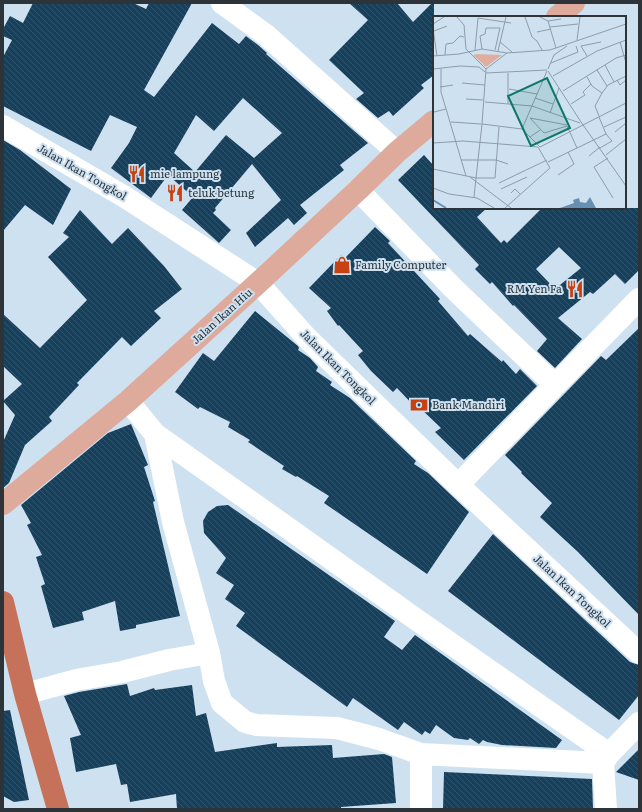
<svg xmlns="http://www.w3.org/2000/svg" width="642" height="812" font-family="Literata,serif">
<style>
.building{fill:url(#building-back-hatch);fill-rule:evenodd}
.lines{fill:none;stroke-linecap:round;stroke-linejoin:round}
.minor{stroke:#fff;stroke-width:22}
.major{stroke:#ddaa9c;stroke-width:22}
.highway{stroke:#c6725a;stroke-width:22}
.labels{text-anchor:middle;stroke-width:4;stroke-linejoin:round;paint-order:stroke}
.street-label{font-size:11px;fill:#2c343a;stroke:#cee1f1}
.poi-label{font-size:11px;fill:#2c343a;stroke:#cee1f1;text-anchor:start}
.inset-river{fill:none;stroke:#6790b0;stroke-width:2}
.inset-road{fill:none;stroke:#8d9ca8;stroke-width:1}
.view{fill:#0f766e;fill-opacity:0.15;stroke:#0f766e;stroke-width:2}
.inset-edge{fill:none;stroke:#2c343a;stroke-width:2}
</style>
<defs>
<pattern id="building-back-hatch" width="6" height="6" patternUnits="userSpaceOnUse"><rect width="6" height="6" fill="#17405c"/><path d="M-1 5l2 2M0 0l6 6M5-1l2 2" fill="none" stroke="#30546c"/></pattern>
</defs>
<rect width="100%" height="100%" fill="#cee1f1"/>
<path class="building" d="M 33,3 L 133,3 L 146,9 L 149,3 L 192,3 L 144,90 L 154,97 L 212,23 L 239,44 L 246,36 L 258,45 L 267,53 L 266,54 L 368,143 L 340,165 L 344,170 L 300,205 L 307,213 L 294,225 L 288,218 L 255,247 L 246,233 L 281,200 L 252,164 L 215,208 L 216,210 L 213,213 L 231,230 L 219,243 L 182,210 L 193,197 L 168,175 L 151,198 L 111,168 L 129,143 L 137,127 L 110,115 L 91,151 L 3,106 L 3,57 L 12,40 L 3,36 L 3,29 L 10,16 L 23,23 ZM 243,98 L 282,133 L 254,158 L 226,135 L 195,172 L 174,153 L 196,115 L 214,131 Z
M 349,3 L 397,3 L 413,22 L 432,3 L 434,3 L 434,75 L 421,85 L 424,88 L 393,116 L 389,111 L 378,118 L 356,99 L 364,93 L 329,60 L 368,20 Z
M 3,140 L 20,150 L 71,189 L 53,225 L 25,205 L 3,231 Z
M 424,155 L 434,166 L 434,208 L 487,208 L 477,217 L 501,243 L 504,240 L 507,243 L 542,208 L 639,208 L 639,270 L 625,284 L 615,274 L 593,294 L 590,292 L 558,318 L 582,339 L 555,368 L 537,351 L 547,339 L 514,305 L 513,306 L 492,282 L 490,284 L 475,269 L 479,265 L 398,180 ZM 559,247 L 581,268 L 555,289 L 536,269 Z
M 80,210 L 112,244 L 128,228 L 164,266 L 182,289 L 154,311 L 161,318 L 131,346 L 122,337 L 77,383 L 79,385 L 49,417 L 52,421 L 25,445 L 9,483 L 3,488 L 3,442 L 15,415 L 3,401 L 22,384 L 3,366 L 3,314 L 40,348 L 87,300 L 48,257 L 69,237 L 63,233 Z
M 375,227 L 390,241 L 388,243 L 440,299 L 438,301 L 468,336 L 470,334 L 502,362 L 503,360 L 516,374 L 520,369 L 537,386 L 464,460 L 435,432 L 441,428 L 419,407 L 417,409 L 397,388 L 393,392 L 371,371 L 358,355 L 363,351 L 339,325 L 338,326 L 327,311 L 331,308 L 309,288 L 341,255 L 345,258 Z
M 255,311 L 298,346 L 299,348 L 298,350 L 310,358 L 318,367 L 316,371 L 332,382 L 330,385 L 350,398 L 416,461 L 414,464 L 428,473 L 469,512 L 427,574 L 324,503 L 329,496 L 297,476 L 296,477 L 282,469 L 284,466 L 248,442 L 250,440 L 228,427 L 230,422 L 200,407 L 198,409 L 175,392 L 203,353 L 214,361 Z
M 639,328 L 639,615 L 578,552 L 540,517 L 552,503 L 521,473 L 522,472 L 505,455 L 601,356 L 606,360 Z
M 131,424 L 148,465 L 144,467 L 155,501 L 153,502 L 180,616 L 136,625 L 136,628 L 120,631 L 115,601 L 82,612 L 84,620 L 53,628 L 41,586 L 45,584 L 36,557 L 42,555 L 27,525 L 31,523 L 21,505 L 108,433 Z
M 228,505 L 395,621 L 384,637 L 402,650 L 415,635 L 562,740 L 556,748 L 502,745 L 487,742 L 483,740 L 479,744 L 470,738 L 468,740 L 454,738 L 436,725 L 430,734 L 425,731 L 422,735 L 404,722 L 398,730 L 353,698 L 347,707 L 236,626 L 245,613 L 225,599 L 234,585 L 216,573 L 226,558 L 204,533 L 203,521 L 208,512 L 217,506 Z
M 493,534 L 630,662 L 639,665 L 639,695 L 619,720 L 448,591 Z
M 127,684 L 130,696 L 154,688 L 155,690 L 192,685 L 196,716 L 206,713 L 215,752 L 277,743 L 277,747 L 332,745 L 333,758 L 384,754 L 392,757 L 396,803 L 341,807 L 341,809 L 177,809 L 176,794 L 130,802 L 127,784 L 121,785 L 116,764 L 76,772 L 70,738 L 81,735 L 64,696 L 79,692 Z
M 10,710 L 29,800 L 14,802 L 3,796 L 3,711 Z
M 639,749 L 639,780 L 616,772 Z
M 444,772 L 592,779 L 593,809 L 443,809 Z"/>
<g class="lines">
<path class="minor" d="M 222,3 L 266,35 L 397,152
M 3,126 L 125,197 L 258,283 L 308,339 L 453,480 L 639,653
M 358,190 L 454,289 L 555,385
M 128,401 L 155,434 L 285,526 L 417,620 L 609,754
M 155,434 L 173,522 L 209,653 L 214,681 L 222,703 L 245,722 L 256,725 L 337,728 L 379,739 L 421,754 L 603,763
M 458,485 L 639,299
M 25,694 L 76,680 L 122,672 L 169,660 L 209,653
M 421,754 L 421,809
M 603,763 L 609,754 L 639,723
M 603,763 L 606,809"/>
<path class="major" d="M 557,17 L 574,3
M 3,504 L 128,401 L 258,283 L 358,190 L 397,152 L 434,121"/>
<path class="highway" d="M 3,602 L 25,694 L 58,809"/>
</g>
<defs>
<g id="restaurant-bare" transform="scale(1.38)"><path d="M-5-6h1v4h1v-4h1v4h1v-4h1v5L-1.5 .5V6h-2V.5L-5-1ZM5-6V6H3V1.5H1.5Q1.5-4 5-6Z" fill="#c84112" stroke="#cee1f1" stroke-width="2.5" paint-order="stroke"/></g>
<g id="shop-bare" transform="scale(1.38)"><path d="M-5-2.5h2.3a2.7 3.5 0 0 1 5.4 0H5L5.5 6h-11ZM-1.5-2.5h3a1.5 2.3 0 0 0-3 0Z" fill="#c84112" stroke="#cee1f1" stroke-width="2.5" paint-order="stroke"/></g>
<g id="bank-bare" transform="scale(1.38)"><path d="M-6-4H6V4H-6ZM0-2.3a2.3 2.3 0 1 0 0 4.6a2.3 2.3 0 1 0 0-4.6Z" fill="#c84112" stroke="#cee1f1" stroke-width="2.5" paint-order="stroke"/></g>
</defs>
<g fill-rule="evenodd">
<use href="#restaurant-bare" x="137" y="174"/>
<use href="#restaurant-bare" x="175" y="193"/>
<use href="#shop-bare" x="342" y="265"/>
<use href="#restaurant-bare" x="575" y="289"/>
<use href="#bank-bare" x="419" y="405"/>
</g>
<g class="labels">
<g class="street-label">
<text transform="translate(82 172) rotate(30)" y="4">Jalan Ikan Tongkol</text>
<text transform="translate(222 316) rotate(-42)" y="4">Jalan Ikan Hiu</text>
<text transform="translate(338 367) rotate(45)" y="4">Jalan Ikan Tongkol</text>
<text transform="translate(572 591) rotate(43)" y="4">Jalan Ikan Tongkol</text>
</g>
<g class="poi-label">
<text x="150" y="178">mie lampung</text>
<text x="188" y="197">teluk betung</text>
<text x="355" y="269">Family Computer</text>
<text x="562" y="293" text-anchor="end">RM Yen Fa</text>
<text x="432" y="409">Bank Mandiri</text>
</g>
</g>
<g transform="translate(433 16)">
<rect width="193" height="193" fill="#cee1f1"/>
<path d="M 45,38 L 69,39 L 53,51 L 40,39 Z" fill="#e1ad9f"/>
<path d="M 157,181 L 163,192 L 127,192 L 141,187 L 140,184 L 146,182 L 147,186 L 153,187 Z" fill="#6790b0"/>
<path class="inset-river" d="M 0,184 L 13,192"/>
<path class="inset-road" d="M 24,1 L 31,9 L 33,33 L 53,53 L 49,108 L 89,113 L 107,131 L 193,87M 92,1 L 99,21 L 104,25 L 109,34M 107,1 L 115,5 L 123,32M 45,2 L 78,7M 115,5 L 128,3M 0,8 L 11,1M 117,11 L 145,8M 0,12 L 4,40M 1,15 L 14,10M 104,16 L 118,13M 144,24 L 147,1M 67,26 L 79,36M 187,26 L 193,47M 49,33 L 47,20 L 52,18 L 53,12 L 67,12 L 62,34M 42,34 L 45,2M 65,35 L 73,1M 12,39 L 13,28 L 20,27 L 27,20 L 31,21M 0,40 L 26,38 L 49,33 L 74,37M 154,40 L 148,30 L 168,26M 118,47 L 145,36 L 143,30M 172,49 L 181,66M 0,53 L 27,50 L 46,51 L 52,56M 8,53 L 8,76 L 33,160M 53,53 L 74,37 L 117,34 L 193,8M 115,53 L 121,39 L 134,30M 164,54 L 174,70M 115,55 L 148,106M 53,57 L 114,54M 120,60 L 164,35 L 193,24M 154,61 L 159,70 L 169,77M 184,64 L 187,69 L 193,64M 29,67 L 52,69M 7,71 L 20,69M 76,73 L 104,78M 130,75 L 183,42 L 193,39M 102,82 L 120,88M 33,83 L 50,84M 52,86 L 99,90 L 147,107M 75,88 L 75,57M 138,88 L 152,79 L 150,76 L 158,68M 1,96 L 13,93M 117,97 L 126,72M 166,100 L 162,90 L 169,77 L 175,69 L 193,60M 97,102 L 111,117 L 134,110M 97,102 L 134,109M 18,106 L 48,108M 148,106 L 193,170M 134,110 L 144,132M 171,111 L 193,101M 89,113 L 114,55M 182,116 L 193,107M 97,121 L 107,114M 0,127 L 30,125 L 105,131 L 117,152 L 72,192M 167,132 L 179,125 L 173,118M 173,139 L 193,123M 156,140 L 167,131M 175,142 L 161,151 L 180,182M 28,144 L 63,144 L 75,148M 115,146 L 173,118 L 166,101M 0,153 L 43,162 L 49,108M 125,159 L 141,148 L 135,136M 37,161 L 78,192M 66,167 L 114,144M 0,172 L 16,178 L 44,182 L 61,192M 68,173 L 94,161M 78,177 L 82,173 L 87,178M 41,181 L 43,162 L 62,162 L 66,111"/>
<path class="view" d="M 114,62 L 137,112 L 98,130 L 75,80 Z"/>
<rect width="193" height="193" class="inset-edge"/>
</g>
<rect width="642" height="812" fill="none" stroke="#2c343a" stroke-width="8"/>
</svg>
